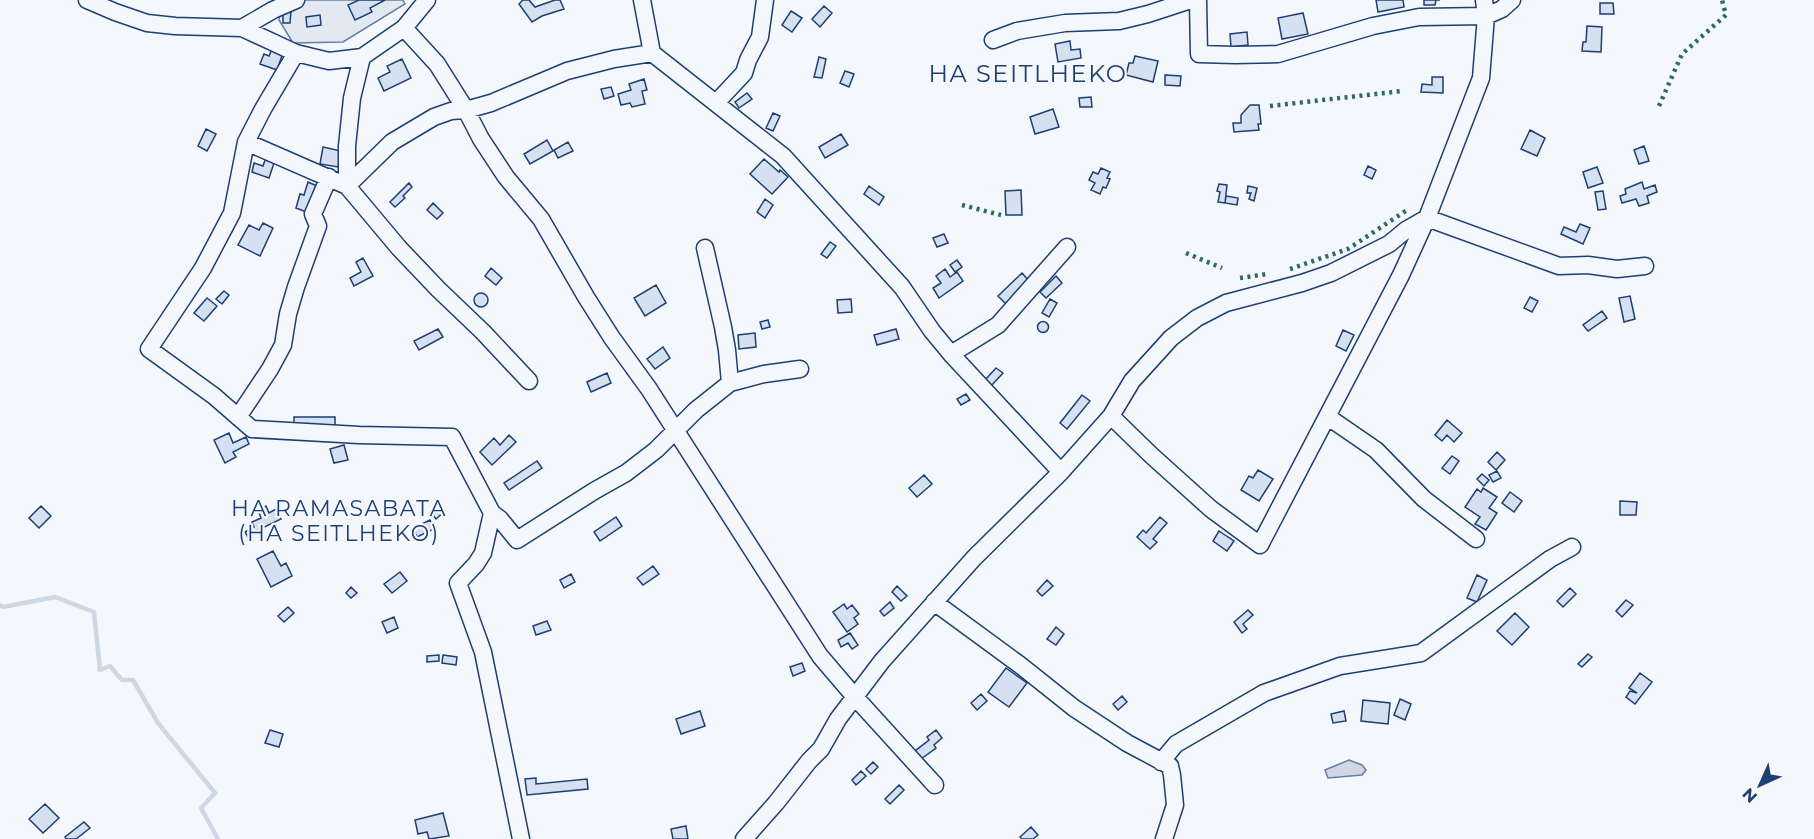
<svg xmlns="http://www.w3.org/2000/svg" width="1814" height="839" font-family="Montserrat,sans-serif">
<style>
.green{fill:#e3e9f0;stroke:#687fa3;stroke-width:1.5}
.water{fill:#cfd7e4;stroke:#687fa3;stroke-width:1.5}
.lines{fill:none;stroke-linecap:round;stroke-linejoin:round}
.stream{stroke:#cfd7e4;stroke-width:4.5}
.building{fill:#d5e0f0;stroke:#1d3f73;stroke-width:1.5}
.minor-casing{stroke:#1d3f73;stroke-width:19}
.minor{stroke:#f4f7fb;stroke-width:16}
.hedge{stroke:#2c6c60;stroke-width:4.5;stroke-dasharray:3 4.5;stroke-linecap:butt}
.labels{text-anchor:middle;stroke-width:4.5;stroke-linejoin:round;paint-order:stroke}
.neighbourhood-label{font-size:22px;letter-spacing:1.5px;fill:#1d3f73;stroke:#f4f7fb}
.quarter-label{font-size:24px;letter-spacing:1.5px;fill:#1d3f73;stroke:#f4f7fb}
</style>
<rect width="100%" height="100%" fill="#f4f7fb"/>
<path class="green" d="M 281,0 L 403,0 L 405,4 L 343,42 L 293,43 L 279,20 Z"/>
<path class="water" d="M 1349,760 L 1362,765 L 1366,770 L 1362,775 L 1328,778 L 1325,770 Z"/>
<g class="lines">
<path class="stream" d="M 0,605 L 3,607 L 55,597 L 94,612 L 100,670 L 110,666 L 122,680 L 133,680 L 158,723 L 215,793 L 201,808 L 218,839"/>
</g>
<path class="building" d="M 359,0 L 385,0 L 370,8 L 372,12 L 355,20 L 348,5 Z
M 523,0 L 529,0 L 535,7 L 555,0 L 560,0 L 564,9 L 542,16 L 532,22 L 519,4 Z
M 1376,0 L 1403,0 L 1404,7 L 1378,12 Z
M 1424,0 L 1440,0 L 1436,0 L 1435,5 L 1424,5 Z
M 1600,3 L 1613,3 L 1614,14 L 1600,14 Z
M 824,6 L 832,13 L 820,27 L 812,19 Z
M 283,10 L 291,11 L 290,23 L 283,23 Z
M 791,11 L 802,18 L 792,32 L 782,25 Z
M 1303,13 L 1308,34 L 1282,39 L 1278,18 Z
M 320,15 L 321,25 L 307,27 L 306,17 Z
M 1587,26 L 1602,27 L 1601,52 L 1582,51 L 1583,42 L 1586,42 Z
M 1247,32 L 1248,45 L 1231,47 L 1230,34 Z
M 1070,41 L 1071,50 L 1080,49 L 1081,58 L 1058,62 L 1055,44 Z
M 272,49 L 283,53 L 277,70 L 260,64 L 264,54 L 269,56 Z
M 1135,56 L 1158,61 L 1153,82 L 1126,75 L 1129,63 L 1133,63 Z
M 819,57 L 826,59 L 822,78 L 814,77 Z
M 402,59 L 411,78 L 384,91 L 378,78 L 390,72 L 387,66 Z
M 845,71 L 854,74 L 849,87 L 840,83 Z
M 1165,75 L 1181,76 L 1180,86 L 1165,85 Z
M 1432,77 L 1443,77 L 1443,93 L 1421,92 L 1422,84 L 1432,85 Z
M 644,79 L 647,90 L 642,91 L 645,104 L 632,107 L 630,103 L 621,105 L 618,94 L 631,90 L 629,84 Z
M 611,87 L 614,96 L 604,99 L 601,89 Z
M 747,93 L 752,99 L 739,108 L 735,102 Z
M 1091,97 L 1092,107 L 1080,107 L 1079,98 Z
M 1250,105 L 1259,105 L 1261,124 L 1258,124 L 1259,130 L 1234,132 L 1233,123 L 1241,123 L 1241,115 Z
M 1053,109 L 1059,127 L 1035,134 L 1030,117 Z
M 773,113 L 780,116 L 773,131 L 766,128 Z
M 206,129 L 216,134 L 207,151 L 198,146 Z
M 1530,130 L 1545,138 L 1537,156 L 1521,149 Z
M 841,134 L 848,145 L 825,158 L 819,147 Z
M 547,140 L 553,151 L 530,164 L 524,154 Z
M 568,142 L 573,151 L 558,158 L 554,150 Z
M 1644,146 L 1649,161 L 1639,164 L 1634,150 Z
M 323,147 L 341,151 L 338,167 L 320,164 Z
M 764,159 L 779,172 L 780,170 L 788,177 L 772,194 L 750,174 Z
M 265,160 L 274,163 L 269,178 L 252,172 L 254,163 L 263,166 Z
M 1368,166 L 1376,170 L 1372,179 L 1364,175 Z
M 1597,167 L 1603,183 L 1588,188 L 1583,172 Z
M 1101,168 L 1110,172 L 1107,178 L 1110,179 L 1106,188 L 1103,187 L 1100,194 L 1091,190 L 1095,183 L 1089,180 L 1093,172 L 1098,174 Z
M 308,182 L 317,186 L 309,213 L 296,208 L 300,194 L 304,195 Z
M 1642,182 L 1644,189 L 1655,185 L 1657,192 L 1647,196 L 1649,203 L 1639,206 L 1636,199 L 1622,203 L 1620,196 L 1626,194 L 1625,189 Z
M 409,183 L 412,187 L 403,196 L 405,198 L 395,207 L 390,202 Z
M 1219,184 L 1227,185 L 1225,203 L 1218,202 L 1220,192 L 1217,191 Z
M 869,186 L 884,197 L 879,205 L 864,194 Z
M 1248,186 L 1257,188 L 1254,201 L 1249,199 L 1251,193 L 1247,193 Z
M 1021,190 L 1022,215 L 1006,215 L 1005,191 Z
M 1603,191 L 1606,209 L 1598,210 L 1595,192 Z
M 1226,196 L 1238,198 L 1237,205 L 1225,203 Z
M 765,199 L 773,205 L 765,218 L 757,212 Z
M 433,203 L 443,213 L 437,219 L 427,210 Z
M 263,223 L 273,228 L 260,256 L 238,245 L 249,225 L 259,230 Z
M 1580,224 L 1590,228 L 1583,244 L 1561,234 L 1564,227 L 1576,232 Z
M 944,234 L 948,243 L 937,247 L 933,238 Z
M 830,242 L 836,246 L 827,258 L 821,254 Z
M 363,258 L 373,276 L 354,286 L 350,278 L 361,272 L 356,262 Z
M 957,260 L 962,267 L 955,272 L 950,265 Z
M 491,268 L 502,278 L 496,285 L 485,276 Z
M 945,269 L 950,277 L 957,272 L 963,281 L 939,298 L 933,288 L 941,283 L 936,276 Z
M 1022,273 L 1029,281 L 1006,304 L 998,296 Z
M 1056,276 L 1062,283 L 1046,298 L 1040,292 Z
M 656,285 L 666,303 L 645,316 L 634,298 Z
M 224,291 L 229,295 L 222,304 L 216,299 Z
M474 300a7 7 0 1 1 14 0a7 7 0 1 1-14 0Z
M 1630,296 L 1635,319 L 1624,322 L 1619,298 Z
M 1530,297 L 1538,301 L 1532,312 L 1524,308 Z
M 207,298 L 217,306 L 204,321 L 194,313 Z
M 851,299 L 852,312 L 838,313 L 837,300 Z
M 1050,299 L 1057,303 L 1049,317 L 1042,313 Z
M 1602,311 L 1607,318 L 1588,331 L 1583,325 Z
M 768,320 L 770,327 L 762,329 L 760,322 Z
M1037.5 327a5.5 5.5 0 1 1 11 0a5.5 5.5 0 1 1-11 0Z
M 438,329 L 443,337 L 419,350 L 414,341 Z
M 896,329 L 899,339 L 877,345 L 874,335 Z
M 1343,330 L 1354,335 L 1346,351 L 1336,346 Z
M 755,333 L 756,347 L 739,349 L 738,335 Z
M 663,347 L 670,358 L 655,369 L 647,359 Z
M 996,368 L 1003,373 L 991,386 L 985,380 Z
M 607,373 L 611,383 L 591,392 L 587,382 Z
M 966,394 L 970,400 L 961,405 L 957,399 Z
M 1082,395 L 1090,401 L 1067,429 L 1060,423 Z
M 294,417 L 335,417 L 335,428 L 294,428 Z
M 1447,420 L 1462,433 L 1454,442 L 1447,435 L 1442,441 L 1435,435 Z
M 229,433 L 233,443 L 246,437 L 249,444 L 233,452 L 236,457 L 225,463 L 214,440 Z
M 509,435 L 516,442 L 492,465 L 480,452 L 494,438 L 500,445 Z
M 344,445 L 348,460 L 334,463 L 330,449 Z
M 1497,452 L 1505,460 L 1496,470 L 1488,462 Z
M 1452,456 L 1459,461 L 1450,474 L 1442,468 Z
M 537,461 L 542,468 L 509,490 L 504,483 Z
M 1258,470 L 1273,479 L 1259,501 L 1241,490 L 1249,476 L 1253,478 Z
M 1497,471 L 1501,478 L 1493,482 L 1489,475 Z
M 1482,474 L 1489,480 L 1484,486 L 1477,479 Z
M 924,475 L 932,484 L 917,497 L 909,488 Z
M 1483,488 L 1497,497 L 1489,508 L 1497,513 L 1486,530 L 1475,524 L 1480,517 L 1465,507 L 1477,489 L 1481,492 Z
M 1510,492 L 1522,501 L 1514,512 L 1502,503 Z
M 1620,501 L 1637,502 L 1636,515 L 1620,515 Z
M 41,506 L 51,516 L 39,528 L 29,518 Z
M 266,506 L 269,513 L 276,509 L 281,519 L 256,531 L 257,533 L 248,537 L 245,532 L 254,527 L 252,522 L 261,518 L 258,510 Z
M 441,507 L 445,511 L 436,519 L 432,514 Z
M 616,517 L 622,526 L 600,541 L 594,532 Z
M 1160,517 L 1167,523 L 1153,539 L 1157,542 L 1150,549 L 1137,537 L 1143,530 L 1146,533 Z
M 430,520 L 434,529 L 417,537 L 413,528 Z
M 1219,531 L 1234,541 L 1227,551 L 1213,541 Z
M 273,551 L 281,566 L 286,563 L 292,576 L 271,587 L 257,559 Z
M 653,566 L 659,574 L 643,585 L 637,578 Z
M 400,572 L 407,581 L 392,593 L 384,584 Z
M 571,574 L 575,582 L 564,588 L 560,580 Z
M 1477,575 L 1487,580 L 1477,602 L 1467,598 Z
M 1047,580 L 1053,586 L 1042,596 L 1037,591 Z
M 897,586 L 907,596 L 901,601 L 892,592 Z
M 351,587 L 357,593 L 351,598 L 346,593 Z
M 1570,588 L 1576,594 L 1563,607 L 1557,601 Z
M 1626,600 L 1633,605 L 1622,617 L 1616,611 Z
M 890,602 L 894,608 L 884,616 L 880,611 Z
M 844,604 L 847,609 L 852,605 L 859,614 L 854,618 L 858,624 L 847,632 L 833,612 Z
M 288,607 L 294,613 L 284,622 L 278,616 Z
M 1248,610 L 1253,615 L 1243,624 L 1247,629 L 1242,633 L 1234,622 Z
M 1515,613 L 1529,627 L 1512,645 L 1497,631 Z
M 394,617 L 398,628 L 387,633 L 382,622 Z
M 547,621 L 551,630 L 536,635 L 533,626 Z
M 1056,627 L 1064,634 L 1056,645 L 1047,639 Z
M 850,633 L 858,645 L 852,649 L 848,643 L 841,647 L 838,640 Z
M 1588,654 L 1592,657 L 1582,667 L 1578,664 Z
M 439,655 L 439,661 L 427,662 L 427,656 Z
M 443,655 L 457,657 L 456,665 L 442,663 Z
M 802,663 L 805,671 L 793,676 L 790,667 Z
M 1006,668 L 1027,683 L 1009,707 L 988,692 Z
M 1640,673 L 1652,682 L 1635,704 L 1626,697 L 1630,691 L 1637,693 L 1629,688 Z
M 981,694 L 987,701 L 977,710 L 971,703 Z
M 1122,696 L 1127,702 L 1118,710 L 1113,704 Z
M 1400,699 L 1411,704 L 1405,720 L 1394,715 Z
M 1363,700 L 1390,703 L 1388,724 L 1361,721 Z
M 700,711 L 705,726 L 681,734 L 676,719 Z
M 1344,711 L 1346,721 L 1333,723 L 1331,714 Z
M 270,730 L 283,734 L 279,747 L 265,743 Z
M 936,730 L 942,738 L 934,745 L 936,748 L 921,759 L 915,751 L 929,740 L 927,737 Z
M 873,762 L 878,767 L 871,774 L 866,769 Z
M 861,771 L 866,776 L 856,785 L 852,780 Z
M 536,778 L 536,784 L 587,779 L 588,789 L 527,795 L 525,779 Z
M 899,785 L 904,790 L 890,804 L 885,799 Z
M 45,804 L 59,818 L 43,833 L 29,819 Z
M 443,813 L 449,836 L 429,839 L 427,832 L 418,834 L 415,820 Z
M 84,822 L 90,828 L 76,839 L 66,839 L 65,837 Z
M 686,826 L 688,839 L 673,839 L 671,829 Z
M 1031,827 L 1038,835 L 1033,839 L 1022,839 L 1020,837 Z"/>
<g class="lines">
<g class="minor-casing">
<path id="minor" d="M 87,0 L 115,12 L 147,23 L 175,26 L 242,28 L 273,10 L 296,0
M 642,0 L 652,53 L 783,156 L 902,287 L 932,331 L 951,354 L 1061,472 L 974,558 L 882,661 L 838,719 L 821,749 L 809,761 L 776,803 L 744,839
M 1198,0 L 1199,54 L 1235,55 L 1278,54 L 1373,26 L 1419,17 L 1486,16 L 1502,9 L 1512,0
M 242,28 L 296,53 L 329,61 L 362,57 L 404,28 L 437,64 L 466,110 L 481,139 L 506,177 L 541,219 L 586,297 L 612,338 L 649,389 L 820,656 L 855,697 L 935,785
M 404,28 L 427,0
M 993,40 L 1017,31 L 1065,23 L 1119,21 L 1148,14 L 1191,0
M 296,53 L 263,109 L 246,142 L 232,213 L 203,268 L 149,349 L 214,396 L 252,429 L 359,435 L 452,437 L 492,513 L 500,519 L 517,540 L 594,491 L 626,473 L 656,450 L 696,410 L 730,383 L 764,374 L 800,369
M 362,57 L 352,98 L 347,146 L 347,186 L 392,142 L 434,117 L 451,111 L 466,110 L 491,103 L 567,71 L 614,59 L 652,53
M 716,103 L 744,73 L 748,60 L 760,37 L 765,0
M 246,142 L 347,186 L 399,248 L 438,289 L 483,332 L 529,381
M 705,248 L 723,327 L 727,350 L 730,383
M 951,354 L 998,325 L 1067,247
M 1111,416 L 1151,455 L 1211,509 L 1260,545 L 1401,275 L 1427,218 L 1559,266 L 1588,265 L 1617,269 L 1645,266
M 238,417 L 270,369 L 283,345 L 288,314 L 296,287 L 318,226 L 313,214 L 329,177
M 1328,417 L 1376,450 L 1424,499 L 1476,539
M 1061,472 L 1111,416 L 1132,381 L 1171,338 L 1197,318 L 1226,303 L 1302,283 L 1331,273 L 1389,244 L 1406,230 L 1427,218 L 1481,78 L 1486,16 L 1484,0
M 492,513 L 483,553 L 476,564 L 458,583 L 483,652 L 521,839
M 934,602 L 1020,665 L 1074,708 L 1127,743 L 1170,766 L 1172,775 L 1175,805 L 1164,839
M 1161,762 L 1176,744 L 1264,693 L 1340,666 L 1421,653 L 1550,559 L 1572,547"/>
</g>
<use href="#minor" class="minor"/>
<path class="hedge" d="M 1270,106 L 1402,91
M 1659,106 L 1682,54 L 1726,15 L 1722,0
M 962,205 L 1001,215
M 1186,253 L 1222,268
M 1290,269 L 1348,249 L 1407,210
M 1240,278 L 1267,274"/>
</g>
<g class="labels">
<g class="neighbourhood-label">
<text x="339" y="516">HA RAMASABATA<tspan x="339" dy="25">(HA SEITLHEKO)</tspan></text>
</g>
<g class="quarter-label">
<text x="1028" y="82">HA SEITLHEKO</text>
</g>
</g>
<g transform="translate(1760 785) rotate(225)" stroke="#f4f7fb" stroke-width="4.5" paint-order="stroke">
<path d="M0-4.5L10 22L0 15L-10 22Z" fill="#1d3f73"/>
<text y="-9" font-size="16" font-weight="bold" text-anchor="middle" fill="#1d3f73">N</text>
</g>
</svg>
